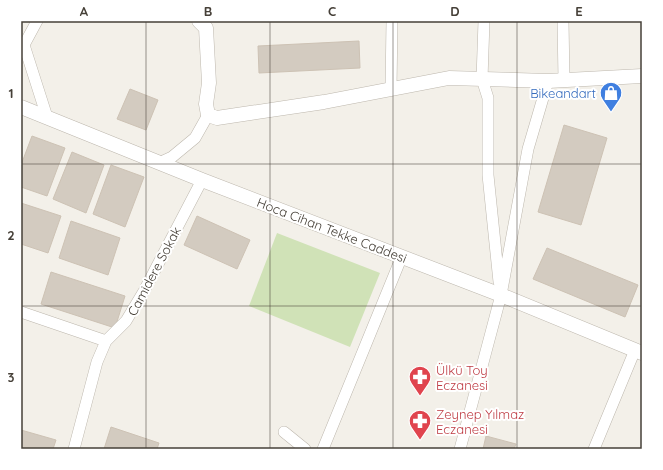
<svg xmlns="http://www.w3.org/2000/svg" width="663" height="470" font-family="Quicksand,sans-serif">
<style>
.green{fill:#d0e2b7}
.building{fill:#d3cbc0;stroke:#cdc2b4}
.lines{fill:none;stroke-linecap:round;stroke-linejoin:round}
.minor-casing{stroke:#bdb7ad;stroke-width:12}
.tertiary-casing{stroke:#bdb7ad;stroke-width:15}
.minor{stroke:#fff;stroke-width:11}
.tertiary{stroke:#fff;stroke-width:14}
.grid{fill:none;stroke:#464038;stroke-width:1;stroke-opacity:0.55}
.labels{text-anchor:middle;stroke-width:4;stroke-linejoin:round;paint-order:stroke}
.shop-label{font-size:13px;fill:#366cbe;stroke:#fff;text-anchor:end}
.street-label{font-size:13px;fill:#464038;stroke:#fff}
.health-label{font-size:13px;fill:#be3a42;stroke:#fff;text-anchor:start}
.neatline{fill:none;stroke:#464038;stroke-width:1.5}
.grid-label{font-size:13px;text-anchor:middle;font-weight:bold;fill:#464038}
</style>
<rect width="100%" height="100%" fill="#f3f0e9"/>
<path class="green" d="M 277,233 L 380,273 L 350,347 L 249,306 Z"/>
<path class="building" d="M 359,41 L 360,68 L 259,73 L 258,46 Z
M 130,89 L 158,100 L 146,130 L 117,119 Z
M 564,125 L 607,138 L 581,225 L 538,212 Z
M 32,136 L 65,148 L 47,196 L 21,187 L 21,165 Z
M 72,152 L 104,165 L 86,213 L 53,199 Z
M 111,165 L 144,177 L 125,227 L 93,214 Z
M 21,203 L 61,216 L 48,253 L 21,244 Z
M 197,216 L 250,240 L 237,269 L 184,245 Z
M 71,221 L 120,238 L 108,275 L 59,258 Z
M 547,248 L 638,285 L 625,317 L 533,279 Z
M 51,272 L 125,296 L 115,328 L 41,304 Z
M 111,427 L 159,443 L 157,449 L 104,449 Z
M 21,430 L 56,440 L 53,449 L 21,449 Z
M 486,436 L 516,444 L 514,449 L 483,449 Z"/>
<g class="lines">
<g class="minor-casing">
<path id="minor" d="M 484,21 L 482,79 L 488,98 L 488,175 L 499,282
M 563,21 L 564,80
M 24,45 L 47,117
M 23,52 L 24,45 L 37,21
M 391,89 L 392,21
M 159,163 L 172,157 L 195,138 L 208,115
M 21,312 L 106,341
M 284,432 L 305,449
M 74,449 L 97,362 L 106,341 L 126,321 L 144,291 L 202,180
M 323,449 L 402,256
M 460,449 L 501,295 L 528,149 L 548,81
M 594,449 L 635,350"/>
</g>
<g class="tertiary-casing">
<path id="tertiary" d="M 199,21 L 206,28 L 209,83 L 206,104 L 208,115 L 217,118 L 324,102 L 449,78 L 548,81 L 642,76
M 21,107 L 202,180 L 501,295 L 642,353"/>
</g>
<use href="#minor" class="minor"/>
<use href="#tertiary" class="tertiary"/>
</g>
<path class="grid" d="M 146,21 L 146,449M 270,21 L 270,449M 393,21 L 393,449M 517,21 L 517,449M 21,164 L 642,164M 21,306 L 642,306"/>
<defs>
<g id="shop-pin" transform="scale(1.15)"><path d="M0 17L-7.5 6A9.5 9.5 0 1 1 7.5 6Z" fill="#3f7fe0" stroke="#fff"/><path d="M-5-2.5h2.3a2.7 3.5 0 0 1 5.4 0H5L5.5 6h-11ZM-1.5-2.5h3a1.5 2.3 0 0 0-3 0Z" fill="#fff"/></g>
<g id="pharmacy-pin" transform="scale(1.15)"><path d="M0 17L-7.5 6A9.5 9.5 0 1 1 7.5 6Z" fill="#e0444e" stroke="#fff"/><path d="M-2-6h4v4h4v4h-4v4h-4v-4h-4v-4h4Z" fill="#fff"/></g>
</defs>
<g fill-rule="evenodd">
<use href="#shop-pin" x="611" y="93"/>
<use href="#pharmacy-pin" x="420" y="377"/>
<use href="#pharmacy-pin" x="420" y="421"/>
</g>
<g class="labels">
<g class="shop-label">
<text x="596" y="98">Bikeandart</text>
</g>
<g class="street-label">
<text transform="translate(332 230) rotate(21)" y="5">Hoca Cihan Tekke Caddesi</text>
<text transform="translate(154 271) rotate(-62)" y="5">Camidere Sokak</text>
</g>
<g class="health-label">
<text x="436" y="375">Ülkü Toy<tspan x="436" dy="15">Eczanesi</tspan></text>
<text x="436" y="419">Zeynep Yılmaz<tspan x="436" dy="15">Eczanesi</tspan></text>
</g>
</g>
<rect width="663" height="470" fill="none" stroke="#ffffff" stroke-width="44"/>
<rect x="22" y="22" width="619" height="426" class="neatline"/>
<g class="grid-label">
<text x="84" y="16">A</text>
<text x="208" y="16">B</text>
<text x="332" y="16">C</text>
<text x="455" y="16">D</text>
<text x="579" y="16">E</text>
<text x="11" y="98">1</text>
<text x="11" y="240">2</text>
<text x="11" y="382">3</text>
</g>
</svg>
